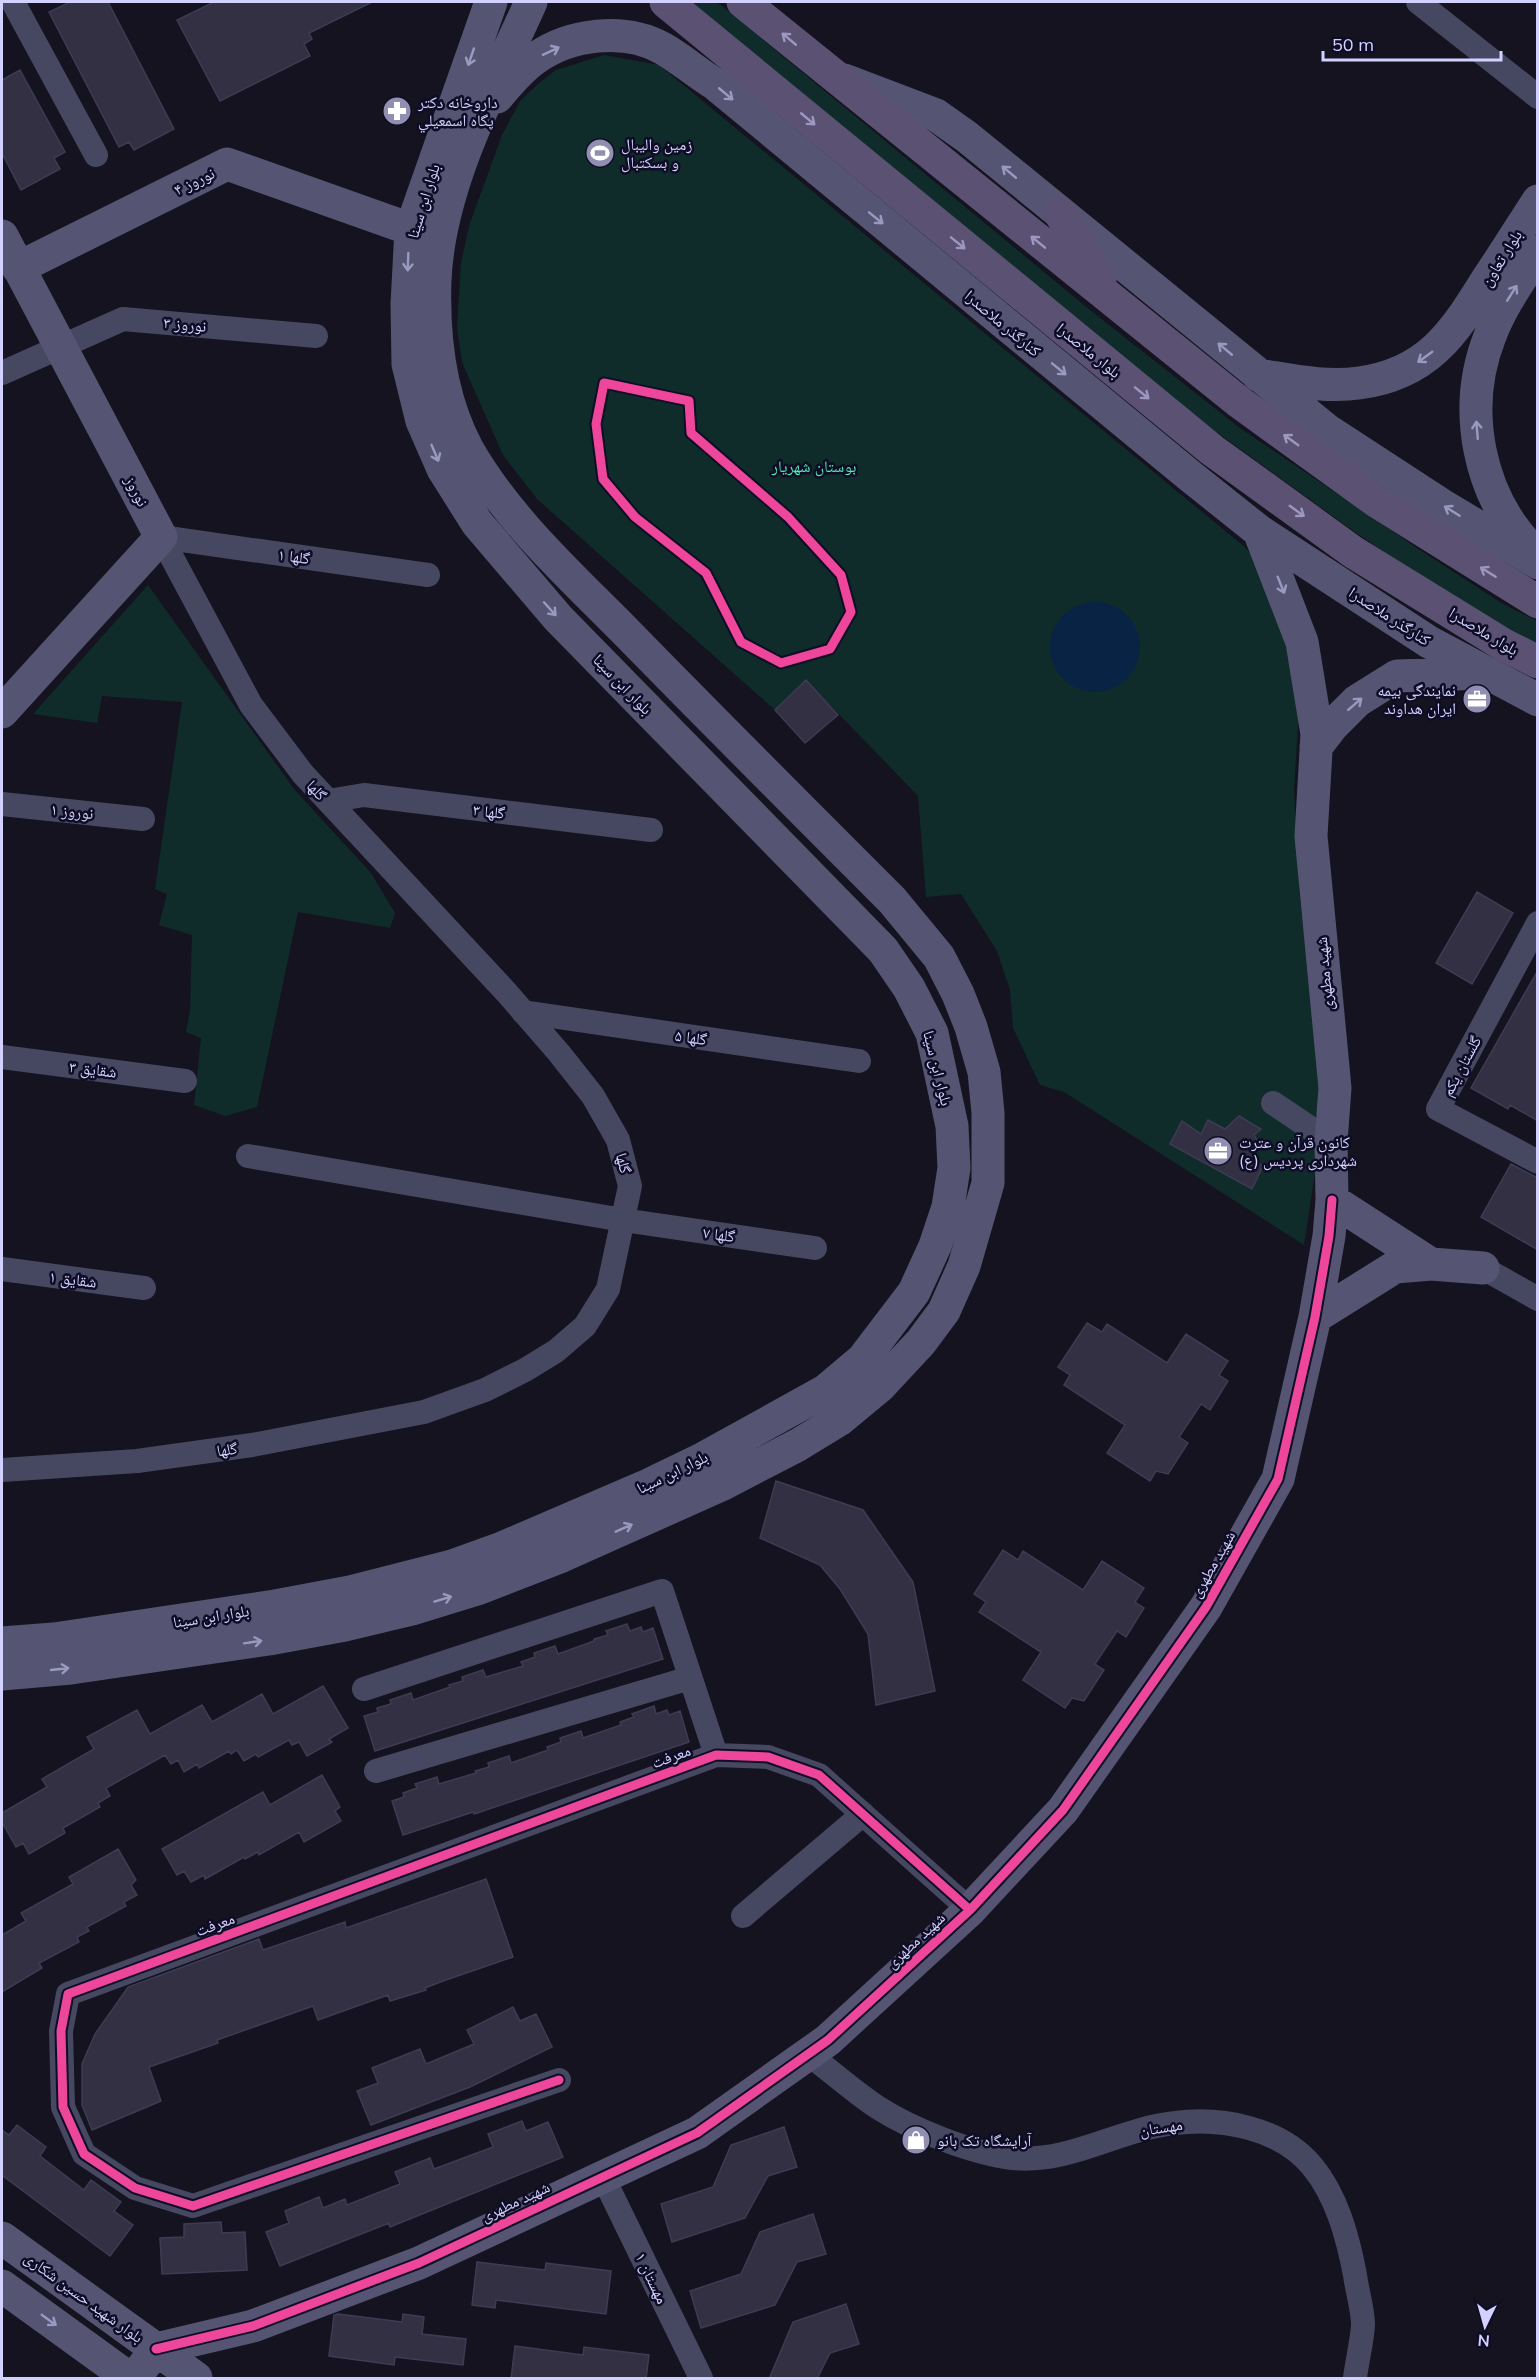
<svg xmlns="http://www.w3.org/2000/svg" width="1539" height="2380" font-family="Mulish,'Noto Naskh Arabic',sans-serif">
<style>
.green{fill:#102c2a}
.water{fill:#092345}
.building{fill:#323042;stroke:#3e3c54;stroke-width:1.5}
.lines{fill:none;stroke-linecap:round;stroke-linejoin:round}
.street{stroke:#464861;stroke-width:24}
.secondary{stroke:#555573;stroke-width:33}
.primary{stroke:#5b5273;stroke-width:33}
.cycleway-casing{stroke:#0f0d25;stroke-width:13}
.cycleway{stroke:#ed469a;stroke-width:9}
.oneway{stroke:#9c98c0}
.oneway2{stroke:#9a99c0}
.labels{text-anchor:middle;stroke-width:5;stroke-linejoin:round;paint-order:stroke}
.poi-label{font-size:16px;fill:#d2d1ff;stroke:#0f0d25;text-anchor:start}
.street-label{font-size:16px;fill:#d2d1ff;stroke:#0f0d25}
.park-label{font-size:16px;fill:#54e8b7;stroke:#0f0d25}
</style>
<rect width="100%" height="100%" fill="#14131f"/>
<path class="green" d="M 681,2 L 717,2 L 1090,310 L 1240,428 L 1423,552 L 1503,604 L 1537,621 L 1537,647 L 1453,599 L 1355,532 L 1179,405 Z
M 604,55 L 659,65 L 1246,548 L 1263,571 L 1290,628 L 1299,709 L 1294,791 L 1300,899 L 1321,1082 L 1316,1166 L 1304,1245 L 1064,1092 L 1040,1085 L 1013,1028 L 1010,990 L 997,951 L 961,894 L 926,897 L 918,796 L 806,680 L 775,710 L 537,499 L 503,455 L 462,362 L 457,328 L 461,263 L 469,226 L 502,135 L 520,101 L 539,83 L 556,70 Z
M 148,585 L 294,789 L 371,873 L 395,913 L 390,928 L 298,912 L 257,1107 L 225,1116 L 194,1105 L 201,1038 L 186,1032 L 190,1011 L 192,935 L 159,925 L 167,894 L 155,889 L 182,702 L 102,696 L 97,723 L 33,714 Z"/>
<path class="water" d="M1050 647a45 45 0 1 1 90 0a45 45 0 1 1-90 0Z"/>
<path class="building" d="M 70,2 L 108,2 L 174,129 L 134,150 L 129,142 L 119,147 L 49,12 Z
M 214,2 L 372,2 L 309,33 L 312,39 L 304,44 L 310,56 L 220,101 L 177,20 Z
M 20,70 L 65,152 L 54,158 L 60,169 L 21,190 L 2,153 L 2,80 Z
M 806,680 L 838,715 L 805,743 L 775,710 Z
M 1477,892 L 1513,913 L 1472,984 L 1436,963 Z
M 1538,970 L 1538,1121 L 1510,1105 L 1508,1109 L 1471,1088 Z
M 1239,1116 L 1261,1129 L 1254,1135 L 1258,1142 L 1250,1159 L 1263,1166 L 1252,1189 L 1170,1144 L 1182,1121 L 1201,1134 L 1208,1120 L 1225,1129 Z
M 1511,1164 L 1538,1178 L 1538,1250 L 1481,1217 Z
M 1087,1323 L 1102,1332 L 1107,1324 L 1167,1363 L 1186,1334 L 1228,1361 L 1219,1375 L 1228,1381 L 1210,1410 L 1201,1404 L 1179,1437 L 1188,1443 L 1168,1474 L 1156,1471 L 1150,1481 L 1107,1453 L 1125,1425 L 1064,1385 L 1070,1375 L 1058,1367 Z
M 776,1481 L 863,1510 L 913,1582 L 935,1691 L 876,1705 L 868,1634 L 840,1589 L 820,1565 L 760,1538 Z
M 1003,1550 L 1018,1560 L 1023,1551 L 1083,1590 L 1102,1561 L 1144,1588 L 1135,1602 L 1144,1608 L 1126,1637 L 1117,1631 L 1095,1664 L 1104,1670 L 1084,1701 L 1072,1698 L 1065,1708 L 1023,1680 L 1041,1652 L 979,1612 L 986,1602 L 974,1594 Z
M 627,1624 L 630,1631 L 641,1627 L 643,1632 L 653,1628 L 663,1659 L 375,1751 L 364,1716 L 378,1712 L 377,1708 L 391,1704 L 390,1700 L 411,1693 L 413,1700 L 450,1687 L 449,1685 L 463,1681 L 462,1677 L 483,1670 L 486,1677 L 523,1666 L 521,1662 L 535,1657 L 534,1653 L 555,1646 L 558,1654 L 594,1641 L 594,1639 L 608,1635 L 606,1631 Z
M 323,1686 L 348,1728 L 329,1739 L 332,1742 L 307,1756 L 299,1742 L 292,1745 L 289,1740 L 258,1757 L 256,1754 L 244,1761 L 237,1750 L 231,1754 L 229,1751 L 199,1768 L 197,1764 L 184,1772 L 178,1760 L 171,1764 L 165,1755 L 106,1788 L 110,1796 L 98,1803 L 100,1807 L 63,1828 L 65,1833 L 29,1854 L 23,1843 L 16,1847 L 2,1822 L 2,1813 L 47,1787 L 42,1779 L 94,1749 L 87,1737 L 137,1710 L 150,1734 L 202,1705 L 212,1722 L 262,1694 L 273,1714 Z
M 654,1706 L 656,1714 L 667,1710 L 669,1715 L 680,1711 L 689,1742 L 474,1814 L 473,1812 L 403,1835 L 392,1801 L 404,1797 L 403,1793 L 417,1788 L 415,1784 L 437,1777 L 439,1784 L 476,1773 L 475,1771 L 489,1767 L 488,1763 L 509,1756 L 511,1763 L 548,1750 L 547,1747 L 561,1742 L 560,1738 L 581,1731 L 583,1738 L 621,1725 L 620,1722 L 634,1717 L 632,1714 Z
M 322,1775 L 340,1807 L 335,1811 L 341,1821 L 304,1842 L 299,1832 L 259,1855 L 258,1852 L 245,1859 L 244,1857 L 205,1879 L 204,1875 L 191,1882 L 184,1871 L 177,1875 L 162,1849 L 263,1792 L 270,1805 Z
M 118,1849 L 136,1880 L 131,1885 L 137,1895 L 124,1902 L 126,1906 L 87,1927 L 89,1931 L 77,1937 L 79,1942 L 39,1963 L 42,1968 L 2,1992 L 2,1935 L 26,1921 L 21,1913 L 73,1884 L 69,1877 Z
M 486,1879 L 513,1957 L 443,1981 L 425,1988 L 426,1990 L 390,2001 L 388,1995 L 318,2020 L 313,2006 L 217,2040 L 218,2043 L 149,2067 L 161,2101 L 92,2130 L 82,2105 L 82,2064 L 95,2034 L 128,1987 L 259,1939 L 263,1950 L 345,1922 L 346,1928 Z
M 513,2007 L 520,2021 L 536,2014 L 552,2047 L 470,2087 L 371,2125 L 357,2091 L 378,2083 L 372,2068 L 420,2049 L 426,2064 L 474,2044 L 467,2030 Z
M 522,2121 L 526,2131 L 548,2122 L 563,2157 L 390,2227 L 389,2223 L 280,2266 L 266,2232 L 289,2223 L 285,2211 L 319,2197 L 323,2208 L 345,2199 L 347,2205 L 400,2184 L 395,2172 L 430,2158 L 434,2169 L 493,2147 L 488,2134 Z
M 17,2125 L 46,2147 L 40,2156 L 84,2190 L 91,2180 L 121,2202 L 114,2211 L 133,2225 L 110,2256 L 2,2175 L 2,2130 L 9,2135 Z
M 784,2127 L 797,2167 L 768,2176 L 745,2218 L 672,2242 L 661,2204 L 713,2187 L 731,2145 Z
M 813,2214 L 826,2254 L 797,2262 L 775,2305 L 701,2328 L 690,2291 L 741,2274 L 760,2232 Z
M 221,2222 L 222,2233 L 245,2232 L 247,2270 L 162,2274 L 160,2238 L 184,2237 L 184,2224 Z
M 477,2262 L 545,2270 L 546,2263 L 611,2271 L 606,2314 L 496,2300 L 495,2308 L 472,2305 Z
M 846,2304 L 859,2344 L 830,2353 L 817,2379 L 769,2379 L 793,2322 Z
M 338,2314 L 402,2322 L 403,2314 L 424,2317 L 422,2334 L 466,2339 L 463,2365 L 395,2357 L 394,2365 L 329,2356 L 334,2315 Z
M 515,2346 L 583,2355 L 584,2347 L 649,2355 L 646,2379 L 511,2379 Z"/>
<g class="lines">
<path class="street" d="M 13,2 L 96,155
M 1418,2 L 1538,97
M 2,373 L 123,319 L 316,336
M 161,537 L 428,575
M 328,801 L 364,795 L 651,830
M 2,804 L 143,819
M 1538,923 L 1438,1109 L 1538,1162
M 523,1012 L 859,1061
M 2,1057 L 185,1081
M 1273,1103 L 1331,1142
M 248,1156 L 623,1220 L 815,1248
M 1483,1268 L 1538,1299
M 2,1269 L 144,1288
M 2,1470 L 137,1461 L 252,1445 L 424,1412 L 485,1390 L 525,1370 L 556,1351 L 585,1326 L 608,1289 L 630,1186 L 618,1140 L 593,1096 L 559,1053 L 507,993 L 303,774 L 251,705 L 161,537
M 364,1689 L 662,1591 L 716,1755
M 376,1771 L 690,1678
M 743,1916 L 863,1814
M 808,2054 C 831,2071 853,2091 877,2107 C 911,2129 971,2153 1012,2158 C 1070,2164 1118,2129 1175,2123 C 1222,2117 1280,2128 1312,2166 C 1337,2196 1348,2238 1355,2275 C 1357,2291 1363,2309 1363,2325 C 1362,2342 1357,2361 1355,2378
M 559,2080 L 193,2206 L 135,2188 L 84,2154 L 63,2107 L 61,2031 L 68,1994 L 716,1755 L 768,1757 L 819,1775 L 970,1910
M 603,2177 L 701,2378"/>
<path class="secondary" d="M 844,80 L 936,115 L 967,137 L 1327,430 L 1442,505 L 1538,563
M 497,97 C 509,83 520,69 536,58 C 570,34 624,27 662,48 C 680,58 697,73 715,84 L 1190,476 L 1259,531 L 1429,642 L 1538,700
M 2,236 L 161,537 L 2,712
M 18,268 L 227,164 L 430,236
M 1258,375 C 1291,380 1325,388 1359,383 C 1428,374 1454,333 1488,278 C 1505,253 1521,227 1538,201
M 1259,531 L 1302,642 L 1317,734 L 1311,836 L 1335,1088 L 1331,1142 L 1332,1200 L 1431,1264
M 1534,552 C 1478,497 1461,409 1490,336 C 1501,306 1521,279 1538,252
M 1316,747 L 1333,725 L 1357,701 L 1397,676 L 1486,673
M 1315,1317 L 1395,1267 L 1431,1264 L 1483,1268
M 2,1643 L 54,1639 L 275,1606 L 350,1592 L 452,1566 L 502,1548 L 644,1487 L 704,1458 L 825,1391 L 863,1359 L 914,1292 L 935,1246 L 948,1207 L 954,1168 L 952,1126 L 932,1033 L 909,988 L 883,950 L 558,618 L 477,523 L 443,469 L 422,421 L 408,364 L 407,304 L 411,229 L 491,2
M 2,1674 L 71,1668 L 269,1639 L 345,1625 L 412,1609 L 477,1589 L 562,1556 L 721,1485 L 798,1445 L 839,1420 L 880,1386 L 921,1342 L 944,1311 L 964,1266 L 988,1183 L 988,1113 L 984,1072 L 971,1027 L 958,994 L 939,957 L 892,900 C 804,812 716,724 629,635 C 573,578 508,520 468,450 C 440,398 433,337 435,280 C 439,185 493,87 531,2
M 2,2238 L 196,2378
M 2,2286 L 129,2378
M 135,2378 L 156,2349 L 253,2326 L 419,2263 L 697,2133 L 828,2040 L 970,1910 L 1063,1810 L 1206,1607 L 1278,1479 L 1315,1317 L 1329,1236 L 1332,1200"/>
<path class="primary" d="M 666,2 L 1212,450 L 1353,552 L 1504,645 L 1538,662
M 743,2 L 1239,402 L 1376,501 L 1538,602
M 1060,213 L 1100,281"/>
<g class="cycleway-casing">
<path id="cycleway" d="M 604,383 L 689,401 L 691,433 L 788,517 L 841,575 L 851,612 L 830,649 L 781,663 L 741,642 L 706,573 L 635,517 L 603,479 L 596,424 Z
M 559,2080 L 193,2206 L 135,2188 L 84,2154 L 63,2107 L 61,2031 L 68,1994 L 716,1755 L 768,1757 L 819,1775 L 970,1910
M 156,2349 L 253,2326 L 419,2263 L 697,2133 L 828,2040 L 970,1910 L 1063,1810 L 1206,1607 L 1278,1479 L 1315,1317 L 1329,1236 L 1332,1200"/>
</g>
<use href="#cycleway" class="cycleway"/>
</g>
<defs><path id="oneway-shaft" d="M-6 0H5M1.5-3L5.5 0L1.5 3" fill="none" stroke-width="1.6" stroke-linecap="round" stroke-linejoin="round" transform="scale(1.5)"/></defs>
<g class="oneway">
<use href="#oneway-shaft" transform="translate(789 39) rotate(-140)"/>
<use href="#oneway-shaft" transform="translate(808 119) rotate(40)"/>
<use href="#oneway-shaft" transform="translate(1038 242) rotate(-141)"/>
<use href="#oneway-shaft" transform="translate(958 243) rotate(39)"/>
<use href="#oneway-shaft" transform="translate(1142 393) rotate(39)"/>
<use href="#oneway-shaft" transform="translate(1291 440) rotate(-144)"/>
<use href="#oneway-shaft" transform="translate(1297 511) rotate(36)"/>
<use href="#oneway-shaft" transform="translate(1488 572) rotate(-148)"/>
</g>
<g class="oneway2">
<use href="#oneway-shaft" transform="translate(551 51) rotate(-25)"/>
<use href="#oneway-shaft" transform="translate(471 57) rotate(109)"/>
<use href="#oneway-shaft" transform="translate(726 94) rotate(40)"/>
<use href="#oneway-shaft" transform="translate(1009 172) rotate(-140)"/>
<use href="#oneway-shaft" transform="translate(876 218) rotate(39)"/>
<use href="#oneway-shaft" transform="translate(408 262) rotate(92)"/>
<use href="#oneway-shaft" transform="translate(1512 293) rotate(-58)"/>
<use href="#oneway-shaft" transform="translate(1225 349) rotate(-140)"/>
<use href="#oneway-shaft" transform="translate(1425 357) rotate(144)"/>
<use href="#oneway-shaft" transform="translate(1059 369) rotate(39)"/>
<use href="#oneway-shaft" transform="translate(1477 430) rotate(-95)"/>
<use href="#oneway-shaft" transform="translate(435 453) rotate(67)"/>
<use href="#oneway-shaft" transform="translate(1452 511) rotate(-148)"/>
<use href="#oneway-shaft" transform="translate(1281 585) rotate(68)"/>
<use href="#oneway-shaft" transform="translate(550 609) rotate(48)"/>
<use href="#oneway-shaft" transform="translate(1355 704) rotate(-41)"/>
<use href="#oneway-shaft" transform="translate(624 1528) rotate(-24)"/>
<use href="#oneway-shaft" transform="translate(443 1599) rotate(-17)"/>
<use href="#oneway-shaft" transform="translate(253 1642) rotate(-9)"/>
<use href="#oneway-shaft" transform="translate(60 1669) rotate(-6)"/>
<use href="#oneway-shaft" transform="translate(49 2320) rotate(36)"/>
</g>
<defs>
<g id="pharmacy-disc" transform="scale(1.5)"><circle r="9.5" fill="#908eb1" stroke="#0f0d25"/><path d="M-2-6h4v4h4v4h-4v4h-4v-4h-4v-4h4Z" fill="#fff"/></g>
<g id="stadium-disc" transform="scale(1.5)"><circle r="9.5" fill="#908eb1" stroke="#0f0d25"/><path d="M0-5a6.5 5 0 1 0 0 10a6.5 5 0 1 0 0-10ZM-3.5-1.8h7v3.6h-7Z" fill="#fff"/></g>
<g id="office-disc" transform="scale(1.5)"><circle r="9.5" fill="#908eb1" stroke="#0f0d25"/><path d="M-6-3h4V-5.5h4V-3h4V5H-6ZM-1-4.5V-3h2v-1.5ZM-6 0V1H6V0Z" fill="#fff"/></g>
<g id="shop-disc" transform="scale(1.5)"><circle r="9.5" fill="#908eb1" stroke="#0f0d25"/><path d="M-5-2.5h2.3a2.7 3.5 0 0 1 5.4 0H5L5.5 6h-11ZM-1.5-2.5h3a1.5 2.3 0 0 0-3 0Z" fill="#fff"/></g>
</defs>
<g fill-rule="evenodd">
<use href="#pharmacy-disc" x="397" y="111"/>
<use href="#stadium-disc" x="600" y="153"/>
<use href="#office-disc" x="1477" y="699"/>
<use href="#office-disc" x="1218" y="1151"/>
<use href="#shop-disc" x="916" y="2140"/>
</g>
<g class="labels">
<g class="poi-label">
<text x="418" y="108">داروخانه دكتر<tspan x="418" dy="18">پگاه اسمعيلي</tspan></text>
<text x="621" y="150">زمین والیبال<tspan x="621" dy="18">و بسکتبال</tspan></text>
<text x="1456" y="696" text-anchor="end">نمایندگی بیمه<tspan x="1456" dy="18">ایران هداوند</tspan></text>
<text x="1239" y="1148">کانون قرآن و عترت<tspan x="1239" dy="18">(ع) شهرداری پردیس</tspan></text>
<text x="937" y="2146">آرایشگاه تک بانو</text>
</g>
<g class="street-label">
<text transform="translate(194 181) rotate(-26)" y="6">نوروز ۴</text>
<text transform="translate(423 201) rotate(-73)" y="6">بلوار ابن سینا</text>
<text transform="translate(1501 258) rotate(-58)" y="6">بلوار تعاون</text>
<text transform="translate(1003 323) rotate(40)" y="6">کنارگذر ملاصدرا</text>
<text transform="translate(185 324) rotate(5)" y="6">نوروز ۳</text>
<text transform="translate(1089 350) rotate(39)" y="6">بلوار ملاصدرا</text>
<text transform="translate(137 491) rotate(62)" y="6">نوروز</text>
<text transform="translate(294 556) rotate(8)" y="6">گلها ۱</text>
<text transform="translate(1390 616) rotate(33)" y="6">کنارگذر ملاصدرا</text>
<text transform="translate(1484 631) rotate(31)" y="6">بلوار ملاصدرا</text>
<text transform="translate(623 684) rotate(46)" y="6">بلوار ابن سینا</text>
<text transform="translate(317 790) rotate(48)" y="6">گلها</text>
<text transform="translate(72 811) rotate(6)" y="6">نوروز ۱</text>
<text transform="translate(489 811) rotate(7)" y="6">گلها ۳</text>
<text transform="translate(1324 974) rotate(-95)" y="6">شهید مطهری</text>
<text transform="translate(691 1037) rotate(8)" y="6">گلها ۵</text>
<text transform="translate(1461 1066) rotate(-62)" y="6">گلستان یکم</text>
<text transform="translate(938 1068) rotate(76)" y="6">بلوار ابن سینا</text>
<text transform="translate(93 1069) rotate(7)" y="6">شقایق ۳</text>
<text transform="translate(624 1163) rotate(76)" y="6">گلها</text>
<text transform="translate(719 1234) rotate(8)" y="6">گلها ۷</text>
<text transform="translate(73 1279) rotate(7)" y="6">شقایق ۱</text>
<text transform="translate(227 1449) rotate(-8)" y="6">گلها</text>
<text transform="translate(672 1472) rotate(-26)" y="6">بلوار ابن سینا</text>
<text transform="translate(1212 1564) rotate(-60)" y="6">شهید مطهری</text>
<text transform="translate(211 1616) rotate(-9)" y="6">بلوار ابن سینا</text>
<text transform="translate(671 1756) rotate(-20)" y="6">معرفت</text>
<text transform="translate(215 1924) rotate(-20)" y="6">معرفت</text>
<text transform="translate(915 1940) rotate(-43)" y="6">شهید مطهری</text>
<text transform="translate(1161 2127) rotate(-9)" y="6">مهستان</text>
<text transform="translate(515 2201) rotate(-25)" y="6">شهید مطهری</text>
<text transform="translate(652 2278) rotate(64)" y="6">مهستان ۱</text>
<text transform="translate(84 2297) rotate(36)" y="6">بلوار شهید حسین شکاری</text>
</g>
<g class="park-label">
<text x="814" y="472">بوستان شهریار</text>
</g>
</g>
<rect width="1539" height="2380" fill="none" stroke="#d2d1ff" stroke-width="6"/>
<g transform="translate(1485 2326) rotate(185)" stroke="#0f0d25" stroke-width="4.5" paint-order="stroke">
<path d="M0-4.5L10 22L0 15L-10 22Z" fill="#d2d1ff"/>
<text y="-9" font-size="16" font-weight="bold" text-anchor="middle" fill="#d2d1ff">N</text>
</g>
<path d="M1323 51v9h178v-9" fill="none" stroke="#d2d1ff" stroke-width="3"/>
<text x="1332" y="51" font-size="18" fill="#d2d1ff" stroke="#0f0d25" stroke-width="4.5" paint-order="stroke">50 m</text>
</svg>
